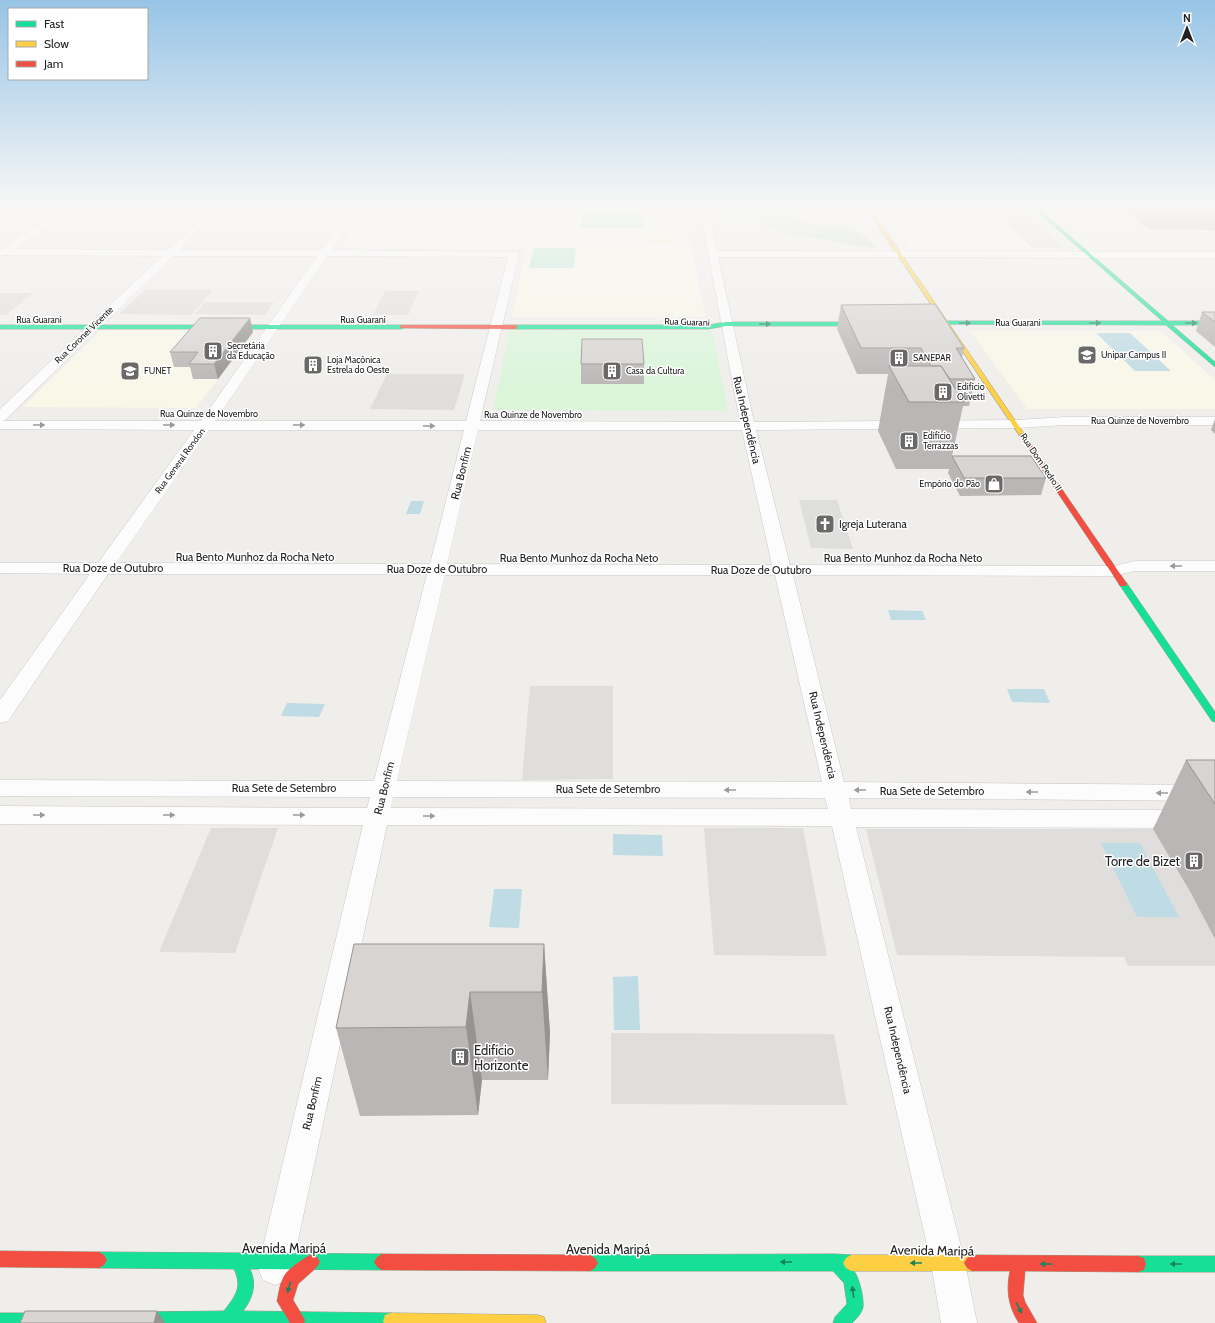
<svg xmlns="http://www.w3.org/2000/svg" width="1215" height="1323" font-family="Cabin,sans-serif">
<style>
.residential{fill:#dfdedc}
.education{fill:#f8f7e8}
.religious{fill:#dededc}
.grass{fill:#ddeccb}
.forest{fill:#cbdec1}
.sand{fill:#f8f0d0}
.park{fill:#daf5da}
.pitch{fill:#b7e6d2}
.parking{fill:#e0dfde}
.water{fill:#bfdbe3}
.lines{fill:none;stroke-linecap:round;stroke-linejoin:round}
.street-casing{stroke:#c9c8c7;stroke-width:1}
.fast-casing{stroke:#999a82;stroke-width:1}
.slow-casing{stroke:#999a82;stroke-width:1}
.jam-casing{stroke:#999a82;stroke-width:1}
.street{fill:#fdfcfc;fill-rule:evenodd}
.fast{fill:#16e098;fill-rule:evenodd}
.slow{fill:#ffcf43;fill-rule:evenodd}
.jam{fill:#f24e42;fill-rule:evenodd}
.wall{fill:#b9b6b5}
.shaded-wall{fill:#969493}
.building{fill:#d7d4d2;stroke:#969493}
.oneway{fill:#1c815d}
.oneway2{fill:#9a9a9a}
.labels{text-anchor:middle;stroke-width:3;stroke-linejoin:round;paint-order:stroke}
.far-street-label{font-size:9px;fill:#222;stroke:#fff}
.far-poi-label{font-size:9px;fill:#222;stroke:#fff;text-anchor:start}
.street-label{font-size:11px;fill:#222;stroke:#fff}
.poi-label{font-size:11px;fill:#222;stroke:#fff;text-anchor:start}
.near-poi-label{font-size:13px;fill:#222;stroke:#fff;text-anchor:end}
.near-street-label{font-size:13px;fill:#222;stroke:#fff}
</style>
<rect width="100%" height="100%" fill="#f0eeeb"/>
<path class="residential" d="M 145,290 L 213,290 L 191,315 L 119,314 Z
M 385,291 L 419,291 L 408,315 L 373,315 Z
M 0,293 L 33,293 L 6,315 L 0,315 Z
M 205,302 L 274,302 L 265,315 L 195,314 Z
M 387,374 L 465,374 L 454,410 L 370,409 Z
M 530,686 L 613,686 L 613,779 L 522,780 Z
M 211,828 L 278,828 L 235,953 L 159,952 Z
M 704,828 L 803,828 L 827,956 L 714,955 Z
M 866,829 L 1215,829 L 1215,966 L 1128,966 L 1124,957 L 897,955 Z
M 611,1033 L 834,1034 L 847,1105 L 611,1104 Z"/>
<path class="education" d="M 368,205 L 683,205 L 705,317 L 512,317 L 526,249 L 340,248 Z
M 879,205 L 1016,205 L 1063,248 L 910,248 Z
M 103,328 L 207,328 L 202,368 L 193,379 L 218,379 L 196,408 L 23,407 Z
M 970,331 L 1161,331 L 1215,380 L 1215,409 L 1027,409 Z"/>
<path class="religious" d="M 799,500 L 837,500 L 853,549 L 811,548 Z"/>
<path class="grass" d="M 714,205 L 849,205 L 854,213 L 794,213 L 799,224 L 719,224 Z"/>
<path class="forest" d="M 775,210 L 787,211 L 794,220 L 816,225 L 851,228 L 869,240 L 876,248 C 861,247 848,244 833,241 C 813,237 774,235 760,221 C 764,214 767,212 775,210 Z"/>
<path class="sand" d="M 647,231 L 674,231 L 676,243 L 648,243 Z"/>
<path class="park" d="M 510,329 L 712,330 L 728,411 L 493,410 Z"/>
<path class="pitch" d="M 583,205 L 642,205 L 644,228 L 581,228 Z
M 534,248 L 576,248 L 574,268 L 529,268 Z"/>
<path class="parking" d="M 992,208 L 1020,209 L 1063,248 L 1032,248 Z"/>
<path class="water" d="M 1096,333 L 1130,333 L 1171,371 L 1135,371 Z
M 411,501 L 424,501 L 420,514 L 406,514 Z
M 888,610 L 922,611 L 926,620 L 891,620 Z
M 1007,689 L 1044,689 L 1050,703 L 1012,702 Z
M 287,703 L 325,704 L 319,717 L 281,716 Z
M 613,834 L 662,835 L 663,856 L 613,855 Z
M 1101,843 L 1140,843 L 1179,917 L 1137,917 Z
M 494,889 L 522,889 L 519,928 L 489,927 Z
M 638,976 L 640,1030 L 614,1030 L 613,977 Z"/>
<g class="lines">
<g class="street-casing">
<path id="street" d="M 69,205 L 79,205 L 16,249 L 168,250 L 216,205 L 225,205 L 180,250 L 321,250 L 353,205 L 362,205 L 332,250 L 518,252 L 519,254 L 480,421 L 740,422 L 699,205 L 707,205 L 717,251 L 1215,252 L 1215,258 L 718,257 L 754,422 L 1015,420 L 1066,417 L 1215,417 L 1215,425 L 1066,425 L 1015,428 L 756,430 L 790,565 L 1114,566 L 1135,561 L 1215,561 L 1215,571 L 1135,571 L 1114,576 L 793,575 L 844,782 L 1215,785 L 1215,801 L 849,798 L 851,809 L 1215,810 L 1215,828 L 856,827 L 965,1263 L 977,1323 L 941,1323 L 931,1263 L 832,826 L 387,825 L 292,1268 L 287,1280 L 275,1285 L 263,1280 L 258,1268 L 363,825 L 0,824 L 0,806 L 367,808 L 370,797 L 0,796 L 0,780 L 374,781 L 427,574 L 108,574 L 8,721 L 0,723 L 0,700 L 90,574 L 0,573 L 0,563 L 98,563 L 194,430 L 0,429 L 0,409 L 162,256 L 0,255 L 0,249 L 2,249 ZM 173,256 L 317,256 L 201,421 L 2,421 L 5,420 ZM 327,256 L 508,257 L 466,421 L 215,421 ZM 209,430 L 464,430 L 430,564 L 116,563 ZM 478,430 L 742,430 L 772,565 L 447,564 ZM 445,575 L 775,575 L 822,782 L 397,781 ZM 393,797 L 825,798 L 828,809 L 391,808 Z"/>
</g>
<g class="fast-casing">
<path id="fast" d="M 1030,205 L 1034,205 L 1168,321 L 1215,321 L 1215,325 L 1172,325 L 1215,362 L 1215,367 L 1166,325 L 916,324 L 915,323 L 918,321 L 1162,321 Z
M 726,322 L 868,322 L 871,324 L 868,326 L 726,326 L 708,329 L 515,329 L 512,327 L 515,325 L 708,325 Z
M 0,325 L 402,325 L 405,327 L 402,329 L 0,329 Z
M 1120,582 L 1126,582 L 1215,712 L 1215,722 L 1212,721 L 1119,584 Z
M 99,1252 L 382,1254 L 387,1257 L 390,1262 L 387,1267 L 382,1270 L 250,1269 C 257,1284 253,1298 243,1311 L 391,1313 L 397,1315 L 399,1321 L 398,1323 L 126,1323 L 125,1320 L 127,1314 L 133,1312 L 224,1311 C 235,1296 243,1288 234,1269 L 99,1268 L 94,1265 L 91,1260 L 94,1255 Z
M 835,1254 L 851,1255 L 856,1258 L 859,1263 L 856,1268 L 853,1270 C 859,1276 864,1298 863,1307 C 862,1313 856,1319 852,1323 L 833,1323 L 835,1317 L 847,1304 L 844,1283 L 833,1271 L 590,1271 L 585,1268 L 582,1263 L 585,1258 L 590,1255 Z
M 1138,1256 L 1215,1256 L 1215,1272 L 1138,1272 L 1132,1270 L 1130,1264 L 1132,1258 Z
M 0,1313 L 51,1313 L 57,1315 L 59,1321 L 58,1323 L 0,1323 Z"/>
</g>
<g class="slow-casing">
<path id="slow" d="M 864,205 L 868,205 L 1025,435 L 1024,436 L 1020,436 Z
M 851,1255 L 972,1255 L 977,1258 L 980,1263 L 977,1268 L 972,1271 L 851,1271 L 846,1268 L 843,1263 L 846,1258 Z
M 391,1313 L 538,1315 L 544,1317 L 546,1323 L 384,1323 L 383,1321 L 385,1315 Z"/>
</g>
<g class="jam-casing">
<path id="jam" d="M 402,325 L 515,325 L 518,327 L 515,329 L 400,328 L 400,326 Z
M 1022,433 L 1024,434 L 1127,584 L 1126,586 L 1120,586 L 1119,584 L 1019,435 Z
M 0,1251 L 99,1252 L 104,1255 L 107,1260 L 104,1265 L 99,1268 L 0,1267 Z
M 312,1254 L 317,1257 L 320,1262 L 317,1267 L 298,1284 L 293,1300 L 305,1320 L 304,1323 L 290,1323 L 277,1301 C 279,1293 280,1280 286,1273 C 292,1266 304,1258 312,1254 Z
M 382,1254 L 590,1255 L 595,1258 L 598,1263 L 595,1268 L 590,1271 L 382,1270 L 377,1267 L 374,1262 L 377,1257 Z
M 972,1255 L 1138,1256 L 1144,1258 L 1146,1264 L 1144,1270 L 1138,1272 L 1025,1271 L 1023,1295 L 1025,1302 L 1037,1323 L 1019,1323 C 1008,1306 1006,1290 1010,1271 L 972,1271 L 967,1268 L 964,1263 L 967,1258 Z"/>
</g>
<use href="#street" class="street"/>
<use href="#fast" class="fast"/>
<use href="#slow" class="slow"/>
<use href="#jam" class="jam"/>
</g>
<path class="wall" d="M 1117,205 L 1215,205 L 1215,230 L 1149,229 Z
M 841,305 L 964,348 L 962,358 L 975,379 L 969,406 L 963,406 L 952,456 L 1046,478 L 1041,495 L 960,496 L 948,473 L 949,469 L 896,469 L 878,431 L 888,374 L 857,374 L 837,329 Z
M 1202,312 L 1215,312 L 1215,347 L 1196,331 Z
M 253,332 L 218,379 L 193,379 L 190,367 L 174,367 L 170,352 Z
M 581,364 L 644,364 L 644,384 L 581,384 Z
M 1215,419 L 1215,434 L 1211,430 Z
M 1186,760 L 1215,760 L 1215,939 L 1191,893 L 1153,829 Z
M 544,944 L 550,1033 L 548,1080 L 482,1080 L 478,1115 L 360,1116 L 336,1028 Z"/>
<path class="shaded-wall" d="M 250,318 L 253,332 L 218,379 L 214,364 Z
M 544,944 L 550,1033 L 548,1080 L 542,992 Z
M 470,992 L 482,1080 L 478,1115 L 466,1027 Z
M 157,1311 L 165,1323 L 154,1323 Z"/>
<path class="building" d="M 1141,205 L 1215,205 L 1215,214 L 1153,214 Z
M 935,304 L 964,348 L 956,348 L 975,379 L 950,379 L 941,366 L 931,366 L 921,348 L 861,348 L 841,305 Z
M 1202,312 L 1215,312 L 1215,322 Z
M 200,318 L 250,318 L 214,364 L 189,364 L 198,352 L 170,352 Z
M 582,339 L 642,339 L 644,364 L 581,364 Z
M 889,366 L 941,366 L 964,402 L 909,402 Z
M 952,456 L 1031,456 L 1046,478 L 964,478 Z
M 1186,760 L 1215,760 L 1215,804 Z
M 354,944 L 544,944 L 542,992 L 470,992 L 466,1027 L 336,1028 Z
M 25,1311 L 157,1311 L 154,1323 L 20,1323 Z"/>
<defs><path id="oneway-solid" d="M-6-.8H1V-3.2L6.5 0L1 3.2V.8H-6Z"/></defs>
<g class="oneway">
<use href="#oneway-solid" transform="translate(965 323)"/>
<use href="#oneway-solid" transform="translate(1095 323)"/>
<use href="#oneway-solid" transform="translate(1191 323)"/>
<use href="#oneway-solid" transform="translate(765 324)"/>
<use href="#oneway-solid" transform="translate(786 1262) rotate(-180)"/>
<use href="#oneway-solid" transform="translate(916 1263) rotate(-180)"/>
<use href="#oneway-solid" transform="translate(1046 1264) rotate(180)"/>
<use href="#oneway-solid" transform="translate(1176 1264) rotate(180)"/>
<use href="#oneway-solid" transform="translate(289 1287) rotate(105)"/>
<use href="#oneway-solid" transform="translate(853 1292) rotate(-97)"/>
<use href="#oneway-solid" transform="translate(1019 1308) rotate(63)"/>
</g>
<g class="oneway2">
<use href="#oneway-solid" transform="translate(39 425)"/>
<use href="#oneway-solid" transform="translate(169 425)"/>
<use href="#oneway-solid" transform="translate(299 425)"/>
<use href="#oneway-solid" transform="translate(429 426)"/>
<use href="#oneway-solid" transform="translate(1176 566) rotate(-180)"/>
<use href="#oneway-solid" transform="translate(730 790) rotate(-180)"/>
<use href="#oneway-solid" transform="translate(860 790) rotate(-180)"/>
<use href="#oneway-solid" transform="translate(1032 792) rotate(-180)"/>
<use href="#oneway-solid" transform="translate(1162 793) rotate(-180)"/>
<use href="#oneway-solid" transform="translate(39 815)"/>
<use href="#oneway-solid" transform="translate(169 815)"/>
<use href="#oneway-solid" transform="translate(299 815)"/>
<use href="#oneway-solid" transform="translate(429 816)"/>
</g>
<linearGradient id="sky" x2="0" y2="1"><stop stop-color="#97c4e6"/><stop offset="0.53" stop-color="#f8f7f6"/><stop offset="1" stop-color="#f8f7f6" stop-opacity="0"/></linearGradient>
<rect width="1215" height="390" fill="url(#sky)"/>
<defs>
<g id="building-square" transform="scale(1)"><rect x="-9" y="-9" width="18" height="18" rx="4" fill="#6a6968" stroke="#fff"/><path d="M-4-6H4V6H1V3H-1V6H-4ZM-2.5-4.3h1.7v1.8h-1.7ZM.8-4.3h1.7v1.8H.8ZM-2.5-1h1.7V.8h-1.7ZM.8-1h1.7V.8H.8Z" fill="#fff"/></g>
<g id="university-square" transform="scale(1)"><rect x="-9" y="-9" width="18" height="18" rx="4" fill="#6a6968" stroke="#fff"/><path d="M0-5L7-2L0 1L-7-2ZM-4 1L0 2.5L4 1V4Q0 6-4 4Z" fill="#fff"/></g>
<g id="school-square" transform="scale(1)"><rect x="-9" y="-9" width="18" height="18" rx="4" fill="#6a6968" stroke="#fff"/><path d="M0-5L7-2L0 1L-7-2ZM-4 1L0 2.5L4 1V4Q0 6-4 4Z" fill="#fff"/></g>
<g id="shop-square" transform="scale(1)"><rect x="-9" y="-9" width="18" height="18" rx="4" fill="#6a6968" stroke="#fff"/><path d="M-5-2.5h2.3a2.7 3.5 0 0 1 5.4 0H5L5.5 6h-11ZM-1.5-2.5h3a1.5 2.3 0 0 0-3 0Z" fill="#fff"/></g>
<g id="church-square" transform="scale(1)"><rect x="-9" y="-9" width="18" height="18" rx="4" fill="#6a6968" stroke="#fff"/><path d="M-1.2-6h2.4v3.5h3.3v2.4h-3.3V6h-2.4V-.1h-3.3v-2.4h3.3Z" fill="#fff"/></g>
</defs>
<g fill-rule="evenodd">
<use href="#building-square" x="213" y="351"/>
<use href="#university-square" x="1087" y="355"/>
<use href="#building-square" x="899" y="358"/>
<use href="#building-square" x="313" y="365"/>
<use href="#school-square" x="130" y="371"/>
<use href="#building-square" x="612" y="371"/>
<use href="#building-square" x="943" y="392"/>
<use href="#building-square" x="909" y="441"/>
<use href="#shop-square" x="994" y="484"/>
<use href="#church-square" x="825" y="524"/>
<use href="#building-square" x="1194" y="861"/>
<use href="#building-square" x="460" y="1057"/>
</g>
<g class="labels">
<g class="far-street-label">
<text x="39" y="323">Rua Guarani</text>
<text x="363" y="323">Rua Guarani</text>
<text transform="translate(687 322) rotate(2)" y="3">Rua Guarani</text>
<text x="1018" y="326">Rua Guarani</text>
<text transform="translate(84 335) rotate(-44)" y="3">Rua Coronel Vicente</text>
<text x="209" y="417">Rua Quinze de Novembro</text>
<text x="533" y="418">Rua Quinze de Novembro</text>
<text x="1140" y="424">Rua Quinze de Novembro</text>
<text transform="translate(180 461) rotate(-54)" y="3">Rua General Rondon</text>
<text transform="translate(1041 462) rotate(56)" y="3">Rua Dom Pedro II</text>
</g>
<g class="far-poi-label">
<text x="227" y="349">Secretária<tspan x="227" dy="10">da Educação</tspan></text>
<text x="1101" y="358">Unipar Campus II</text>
<text x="913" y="361">SANEPAR</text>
<text x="327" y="363">Loja Maçônica<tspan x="327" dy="10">Estrela do Oeste</tspan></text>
<text x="144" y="374">FUNET</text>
<text x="626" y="374">Casa da Cultura</text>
<text x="957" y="390">Edifício<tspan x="957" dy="10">Olivetti</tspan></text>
<text x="923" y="439">Edifício<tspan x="923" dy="10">Terrazzas</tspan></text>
<text x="980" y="487" text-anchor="end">Empório do Pão</text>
</g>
<g class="street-label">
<text transform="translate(747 420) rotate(77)" y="4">Rua Independência</text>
<text transform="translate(461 473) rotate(-76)" y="4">Rua Bonfim</text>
<text x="255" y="561">Rua Bento Munhoz da Rocha Neto</text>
<text x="579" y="562">Rua Bento Munhoz da Rocha Neto</text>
<text x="903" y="562">Rua Bento Munhoz da Rocha Neto</text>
<text x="113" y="572">Rua Doze de Outubro</text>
<text x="437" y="573">Rua Doze de Outubro</text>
<text x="761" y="574">Rua Doze de Outubro</text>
<text transform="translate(823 735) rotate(77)" y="4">Rua Independência</text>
<text x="284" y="792">Rua Sete de Setembro</text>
<text transform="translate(384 788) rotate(-76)" y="4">Rua Bonfim</text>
<text x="608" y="793">Rua Sete de Setembro</text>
<text x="932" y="795">Rua Sete de Setembro</text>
<text transform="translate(898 1050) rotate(77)" y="4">Rua Independência</text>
<text transform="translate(312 1103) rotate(-77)" y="4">Rua Bonfim</text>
</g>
<g class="poi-label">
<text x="839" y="528">Igreja Luterana</text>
</g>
<g class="near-poi-label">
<text x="1180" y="866">Torre de Bizet</text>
<text x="474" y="1055" text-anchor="start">Edifício<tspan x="474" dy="15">Horizonte</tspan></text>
</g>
<g class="near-street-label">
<text x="284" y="1253">Avenida Maripá</text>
<text x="608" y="1254">Avenida Maripá</text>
<text transform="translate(932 1250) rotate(1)" y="5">Avenida Maripá</text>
</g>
</g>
<rect x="8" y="8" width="140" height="72" fill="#ffffff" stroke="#a7a7a7"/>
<rect x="16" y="21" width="20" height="6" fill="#16e098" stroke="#a7a7a7"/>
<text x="44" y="28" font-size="12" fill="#222222">Fast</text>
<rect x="16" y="41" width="20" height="6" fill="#ffcf43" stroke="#a7a7a7"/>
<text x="44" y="48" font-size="12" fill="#222222">Slow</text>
<rect x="16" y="61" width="20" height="6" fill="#f24e42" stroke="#a7a7a7"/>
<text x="44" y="68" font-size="12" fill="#222222">Jam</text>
<g transform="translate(1187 28)" stroke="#ffffff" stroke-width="3" paint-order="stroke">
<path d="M0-3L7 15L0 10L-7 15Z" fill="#222222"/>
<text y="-6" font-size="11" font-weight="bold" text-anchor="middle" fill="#222222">N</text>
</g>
</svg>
